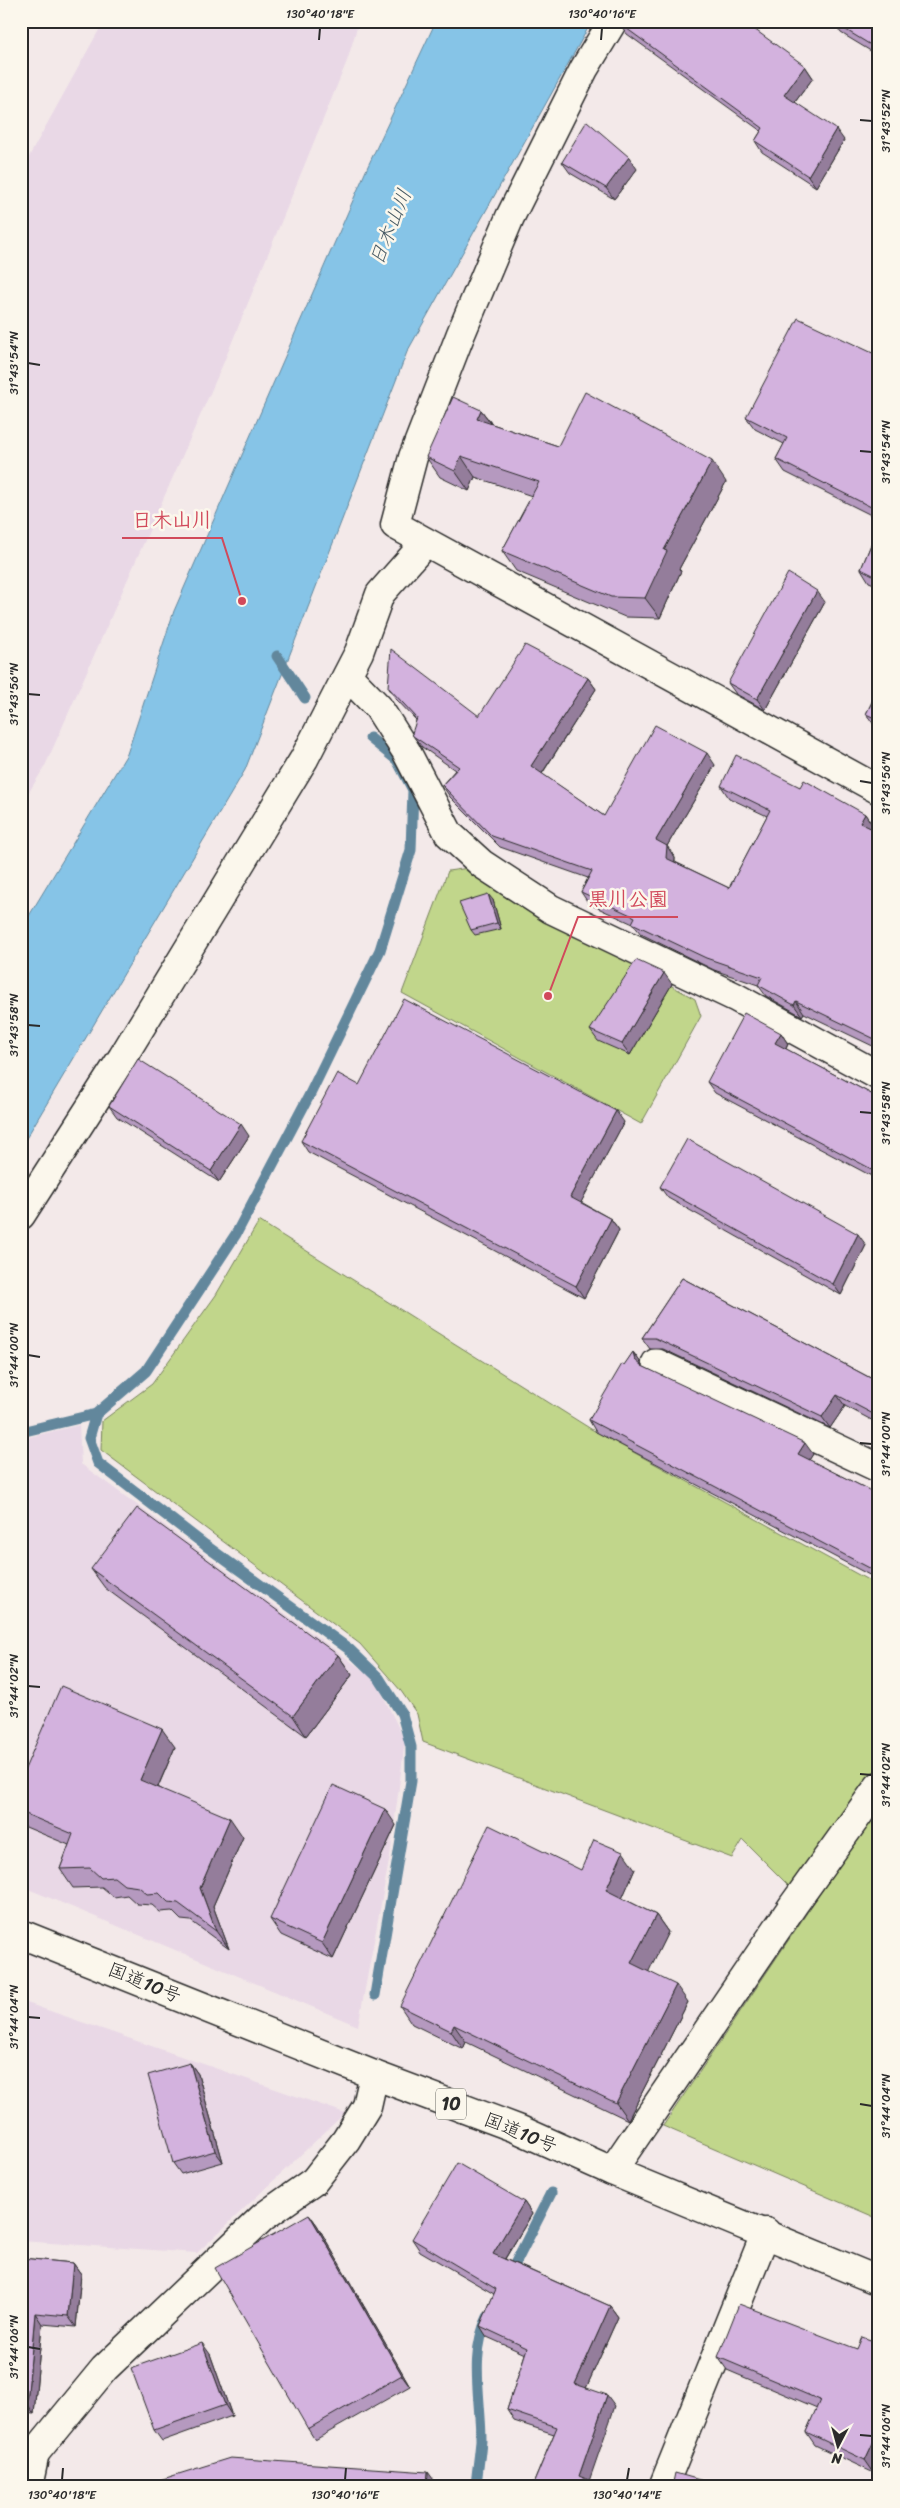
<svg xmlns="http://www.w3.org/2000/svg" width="900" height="2508" font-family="Sriracha,'Klee One',sans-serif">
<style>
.built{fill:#e9d8e6}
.green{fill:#c1d68b;stroke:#76805b}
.water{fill:#86c4e7;stroke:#62879c}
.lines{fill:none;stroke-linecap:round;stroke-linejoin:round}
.stream{stroke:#62879c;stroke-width:11}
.minor-casing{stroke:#2b2b2b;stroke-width:31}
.highway-casing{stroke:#2b2b2b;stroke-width:31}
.minor{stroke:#fbf7ec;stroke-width:28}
.highway{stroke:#fbf7ec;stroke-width:28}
.wall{fill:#b599bf;stroke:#2b2b2b}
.shaded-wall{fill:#947d9b;stroke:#2b2b2b}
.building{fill:#d3b2de;stroke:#2b2b2b}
.ticks{fill:none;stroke:#2b2b2b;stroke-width:2}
.labels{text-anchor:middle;stroke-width:5;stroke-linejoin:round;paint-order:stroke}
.shield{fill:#fbf7ec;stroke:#696865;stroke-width:1}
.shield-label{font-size:18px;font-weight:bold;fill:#2b2b2b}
.street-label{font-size:19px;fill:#2b2b2b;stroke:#fbf7ec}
.water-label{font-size:20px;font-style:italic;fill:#465963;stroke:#fbf7ec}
.leader{fill:none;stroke:#d1495b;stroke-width:2}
.callout-dot{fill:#d1495b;stroke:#fbf7ec;stroke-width:2}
.callout-label{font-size:20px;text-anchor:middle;font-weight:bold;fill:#d1495b;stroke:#fbf7ec;stroke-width:5;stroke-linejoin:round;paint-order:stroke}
.neatline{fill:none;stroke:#2b2b2b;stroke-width:2}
.ticks-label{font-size:12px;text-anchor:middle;fill:#2b2b2b}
</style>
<rect width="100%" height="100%" fill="#f3e9e9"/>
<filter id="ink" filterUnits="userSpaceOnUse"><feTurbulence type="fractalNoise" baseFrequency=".02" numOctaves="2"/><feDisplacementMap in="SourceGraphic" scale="10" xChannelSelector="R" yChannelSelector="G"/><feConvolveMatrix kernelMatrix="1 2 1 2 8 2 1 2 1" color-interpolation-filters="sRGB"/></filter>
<g filter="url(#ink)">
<path class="built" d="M 104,21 L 359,21 L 347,61 L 223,364 L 45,766 L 21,805 L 21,171 Z
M 79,1425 L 81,1464 L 375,1679 L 405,1741 L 390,1856 L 358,2026 L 21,1886 L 21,1439 Z
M 21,2001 L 345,2113 L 197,2253 L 21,2241 Z"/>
<path class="green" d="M 469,868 L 486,882 L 695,999 L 701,1016 L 641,1124 L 402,993 L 448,871 Z
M 259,1221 L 591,1429 L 879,1586 L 879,1771 L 792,1889 L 743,1840 L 732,1858 L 423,1742 L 417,1714 L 401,1691 L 360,1644 L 101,1450 L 102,1421 L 152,1384 L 216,1295 Z
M 879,1806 L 879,2219 L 663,2126 Z"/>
<path class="water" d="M 436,21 L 592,21 L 407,352 L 245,770 L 21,1147 L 21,929 L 127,754 L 174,611 L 368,166 Z"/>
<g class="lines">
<path class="stream" d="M 277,656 L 305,698
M 96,1414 L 89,1438 L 98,1463 L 205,1545 L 349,1649 L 379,1678 L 402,1714 L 411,1747 L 411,1781 L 375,1995
M 21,1432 L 96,1414 L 146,1371 L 236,1234 L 310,1094 L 380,950 L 411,850 L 413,790 L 397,760 L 370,738
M 509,2276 L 551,2193
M 476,2487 C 477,2471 480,2456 481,2440 C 481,2400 469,2354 488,2317"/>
<g class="minor-casing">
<path id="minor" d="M 426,542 L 395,525 L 413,457 L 460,336 L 510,217 L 584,69 L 613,21
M 348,676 L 378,707 L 406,751 L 449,834 L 482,864 L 551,909 L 735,997 L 879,1076
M 21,1215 L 122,1058 L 304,759 L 359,652 L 380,594 L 426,542 L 879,790
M 656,1363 L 879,1468
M 612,2171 L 794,1904 L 879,1786
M 28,2487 L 35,2453 L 104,2369 L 263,2217 L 314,2181 L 346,2140 L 367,2106 L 374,2075
M 663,2487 L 766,2232"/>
</g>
<g class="highway-casing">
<path id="highway" d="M 21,1934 L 374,2075 L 518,2129 L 612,2171 L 879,2281"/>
</g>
<use href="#minor" class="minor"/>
<use href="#highway" class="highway"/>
</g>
<path class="wall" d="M 879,21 L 879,56 L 841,33 L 833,22 Z
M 619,23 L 805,66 L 813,78 L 795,102 L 844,140 L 816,187 L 762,152 L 755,141 L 761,131 L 627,34 Z
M 562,162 L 637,169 L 614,199 L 570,173 Z
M 879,356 L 879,519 L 785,472 L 776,459 L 784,444 L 755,429 L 746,417 Z
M 481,410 L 492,424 L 558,446 L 726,482 L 679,569 L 681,571 L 660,618 L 625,617 L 516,571 L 502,551 L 532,496 L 475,477 L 469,491 L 440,477 L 426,457 Z
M 879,525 L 879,586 L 869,582 L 861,569 Z
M 825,602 L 765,710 L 736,694 L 728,683 Z
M 588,678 L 596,689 L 542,774 L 604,816 L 715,765 L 667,846 L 675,858 L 675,862 L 729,888 L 767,816 L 729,798 L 721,786 L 800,787 L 865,814 L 873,826 L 871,829 L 879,832 L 879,1049 L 804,1013 L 802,1016 L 766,996 L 758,985 L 714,970 L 641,934 L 633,924 L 589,904 L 581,892 L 588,878 L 500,847 L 450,797 L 442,785 L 455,770 L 422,747 L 413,736 L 416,720 L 396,699 L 388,687 L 479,716 Z
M 879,688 L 879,728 L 875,726 L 866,714 Z
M 493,900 L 501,929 L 475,935 L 471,930 Z
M 672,984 L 630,1055 L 598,1041 L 590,1030 Z
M 781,1033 L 788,1044 L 786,1049 L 879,1098 L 879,1180 L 715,1093 L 707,1082 Z
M 109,1106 L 249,1136 L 219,1182 L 117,1117 Z
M 624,1122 L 581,1202 L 611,1219 L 619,1230 L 584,1298 L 308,1152 L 301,1141 Z
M 660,1187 L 866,1245 L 841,1295 L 668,1198 Z
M 682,1278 L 878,1382 L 879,1381 L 879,1424 L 845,1406 L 830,1428 L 663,1349 L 650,1349 L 642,1338 Z
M 633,1352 L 641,1363 L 642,1366 L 813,1454 L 809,1460 L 879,1495 L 879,1580 L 596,1432 L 589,1420 Z
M 91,1569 L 338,1655 L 352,1675 L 306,1736 L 105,1588 Z
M 175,1747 L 158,1787 L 243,1837 L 213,1906 L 229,1949 L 191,1921 L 181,1920 L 172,1911 L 160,1912 L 152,1905 L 137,1904 L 127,1895 L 114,1897 L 102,1887 L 73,1888 L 60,1869 L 69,1845 L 21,1825 L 21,1778 Z
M 396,1825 L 333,1959 L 281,1935 L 270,1919 Z
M 635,1869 L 622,1898 L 656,1915 L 668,1932 L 648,1971 L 688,2002 L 628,2120 L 466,2042 L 463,2049 L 412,2024 L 400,2006 L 581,1870 Z
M 190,2063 L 198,2074 L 223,2162 L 181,2174 L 173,2163 Z
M 524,2202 L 532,2214 L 505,2259 L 610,2306 L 618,2317 L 586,2388 L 615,2406 L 532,2487 L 554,2434 L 514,2421 L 507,2410 L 525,2354 L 487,2337 L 480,2326 L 494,2294 L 420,2251 L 412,2239 Z
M 309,2214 L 317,2225 L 410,2386 L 315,2440 L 308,2429 Z
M 21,2258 L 73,2263 L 81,2274 L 76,2327 L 42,2324 L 34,2414 L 21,2413 Z
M 857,2349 L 874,2473 L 815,2445 L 806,2432 L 817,2408 L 727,2370 L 718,2357 Z
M 210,2354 L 232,2416 L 162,2441 L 154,2430 Z"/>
<path class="shaded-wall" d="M 805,66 L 813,78 L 792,106 L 784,95 Z
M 836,129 L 844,140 L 816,187 L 808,176 Z
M 629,157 L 637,169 L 614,199 L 606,188 Z
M 481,410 L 496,430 L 477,419 Z
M 461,456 L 475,477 L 469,491 L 455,471 Z
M 712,461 L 726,482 L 679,569 L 681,571 L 660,618 L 645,598 L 664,550 Z
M 817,591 L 825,602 L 765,710 L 757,699 Z
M 588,678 L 596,689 L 539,778 L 531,766 Z
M 707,753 L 715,765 L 667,846 L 675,858 L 674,869 L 666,858 L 656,840 Z
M 865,814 L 873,826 L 868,835 L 860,823 Z
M 488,894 L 493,900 L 501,929 L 497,923 Z
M 664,973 L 672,984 L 630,1055 L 622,1044 Z
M 796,1001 L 804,1013 L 802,1016 L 794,1005 Z
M 781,1033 L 788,1044 L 783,1054 L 775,1043 Z
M 616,1111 L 624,1122 L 578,1208 L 570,1197 Z
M 241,1124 L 249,1136 L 219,1182 L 211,1171 Z
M 611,1219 L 619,1230 L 584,1298 L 576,1286 Z
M 858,1234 L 866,1245 L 841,1295 L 833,1284 Z
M 633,1352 L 641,1363 L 643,1371 L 635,1360 Z
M 837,1395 L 845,1406 L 830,1428 L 822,1417 Z
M 805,1443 L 813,1454 L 806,1465 L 798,1454 Z
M 338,1655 L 352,1675 L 306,1736 L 293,1716 Z
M 162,1729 L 175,1747 L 153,1798 L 140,1780 Z
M 385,1809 L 396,1825 L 333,1959 L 322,1943 Z
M 230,1818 L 243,1837 L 213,1906 L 229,1949 L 216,1931 L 200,1888 Z
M 623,1852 L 635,1869 L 618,1908 L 606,1890 Z
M 656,1915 L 668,1932 L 644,1981 L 631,1963 Z
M 676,1985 L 688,2002 L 628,2120 L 616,2103 Z
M 454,2025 L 466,2042 L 463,2049 L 451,2031 Z
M 190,2063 L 198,2074 L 223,2162 L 215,2151 Z
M 524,2202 L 532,2214 L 501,2265 L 493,2254 Z
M 309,2214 L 317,2225 L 410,2386 L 402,2375 Z
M 73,2263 L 81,2274 L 76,2327 L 68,2316 Z
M 610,2306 L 618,2317 L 583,2395 L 575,2384 Z
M 35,2313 L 42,2324 L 34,2414 L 27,2403 Z
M 202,2343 L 210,2354 L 232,2416 L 225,2405 Z
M 607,2395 L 615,2406 L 587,2487 L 579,2476 Z
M 879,2430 L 879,2464 L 874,2473 L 865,2460 Z
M 428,2472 L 436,2483 L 436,2487 L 427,2487 Z
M 591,2481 L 595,2487 L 588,2487 Z"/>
<path class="building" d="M 621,21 L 743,21 L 805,66 L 784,95 L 836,129 L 808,176 L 755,141 L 763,128 L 619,23 Z
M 834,21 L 879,21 L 879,50 L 833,22 Z
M 587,121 L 629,157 L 606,188 L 562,162 Z
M 798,318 L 879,356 L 879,511 L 776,459 L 787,438 L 746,417 Z
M 585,392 L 712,461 L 664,550 L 667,551 L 645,598 L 611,597 L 502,551 L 539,482 L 461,456 L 455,471 L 426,457 L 453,397 L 481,410 L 477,419 L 558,446 Z
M 879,525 L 879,578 L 861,569 Z
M 788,573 L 817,591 L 757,699 L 728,683 Z
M 525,645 L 588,678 L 531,766 L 604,816 L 655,725 L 707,753 L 656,840 L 667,846 L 666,858 L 729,888 L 770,810 L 721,786 L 736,755 L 800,787 L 804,780 L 865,814 L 860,823 L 879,832 L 879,1041 L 796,1001 L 794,1005 L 758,985 L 762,977 L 706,958 L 632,923 L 635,917 L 581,892 L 592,871 L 492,836 L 442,785 L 459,767 L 413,736 L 412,733 L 417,718 L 388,687 L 391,649 L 479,716 Z
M 879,688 L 879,720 L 866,714 Z
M 488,894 L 497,923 L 471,930 L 459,903 Z
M 636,960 L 664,973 L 622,1044 L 590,1030 Z
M 404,999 L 616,1111 L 570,1197 L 611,1219 L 576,1286 L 301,1141 L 337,1073 L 359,1085 Z
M 744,1013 L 781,1033 L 775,1043 L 879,1098 L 879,1173 L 707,1082 Z
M 138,1059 L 241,1124 L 211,1171 L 109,1106 Z
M 687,1139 L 858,1234 L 833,1284 L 660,1187 Z
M 682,1278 L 878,1382 L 879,1381 L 879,1417 L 837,1395 L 822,1417 L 655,1338 L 642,1338 Z
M 633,1352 L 635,1360 L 642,1366 L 805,1443 L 798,1454 L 879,1495 L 879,1573 L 589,1420 L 622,1364 L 624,1365 Z
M 137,1508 L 338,1655 L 293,1716 L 91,1569 Z
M 61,1686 L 162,1729 L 140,1780 L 230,1818 L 200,1888 L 216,1931 L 178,1903 L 168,1902 L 159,1893 L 147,1894 L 139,1887 L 124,1885 L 114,1877 L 101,1878 L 90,1868 L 60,1869 L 73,1834 L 21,1812 L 21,1778 Z
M 333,1785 L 385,1809 L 322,1943 L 270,1919 Z
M 489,1825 L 581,1870 L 594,1840 L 623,1852 L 606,1890 L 656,1915 L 631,1963 L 676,1985 L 616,2103 L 454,2025 L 451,2031 L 400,2006 Z
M 190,2063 L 215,2151 L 173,2163 L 148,2075 Z
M 457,2163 L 524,2202 L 493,2254 L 610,2306 L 575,2384 L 607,2395 L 579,2476 L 591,2481 L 588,2487 L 532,2487 L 557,2427 L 507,2410 L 527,2348 L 480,2326 L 496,2289 L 412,2239 Z
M 309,2214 L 402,2375 L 308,2429 L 215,2268 Z
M 21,2258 L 73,2263 L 68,2316 L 35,2313 L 27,2403 L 21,2402 Z
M 739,2304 L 857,2349 L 862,2337 L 879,2343 L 879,2430 L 865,2460 L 806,2432 L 820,2400 L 718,2357 Z
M 202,2343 L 225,2405 L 154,2430 L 131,2368 Z
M 230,2458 L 428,2472 L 427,2487 L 137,2487 Z
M 675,2473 L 725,2487 L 672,2487 Z"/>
</g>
<path class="ticks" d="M 319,40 L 320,28M 601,40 L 602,28M 860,120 L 872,121M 28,363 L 40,365M 860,451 L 872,452M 28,694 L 40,695M 860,781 L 872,783M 28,1025 L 40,1026M 860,1112 L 872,1113M 28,1355 L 40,1357M 860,1443 L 872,1444M 28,1686 L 40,1687M 860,1774 L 872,1775M 28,2017 L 40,2018M 860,2104 L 872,2106M 28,2347 L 40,2349M 860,2435 L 872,2436M 62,2480 L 63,2468M 345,2480 L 346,2468M 627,2480 L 629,2468"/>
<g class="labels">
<rect class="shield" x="436" y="2088.5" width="30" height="31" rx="4"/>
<g class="shield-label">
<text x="451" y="2110">10</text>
</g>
<g class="street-label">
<text transform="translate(145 1982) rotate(22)" y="7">国道10号</text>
<text transform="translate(521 2132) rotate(22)" y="7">国道10号</text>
</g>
<g class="water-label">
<text transform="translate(390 227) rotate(-68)" y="7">日木山川</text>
</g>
</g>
<path class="leader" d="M242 601L222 538H122M548 996L578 917H678"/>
<g class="callout-dot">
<circle cx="242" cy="601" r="5"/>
<circle cx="548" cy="996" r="5"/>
</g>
<g class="callout-label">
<text x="172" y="527">日木山川</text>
<text x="628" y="906">黒川公園</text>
</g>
<rect width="900" height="2508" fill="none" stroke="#fbf7ec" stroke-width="55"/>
<g transform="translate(838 2446) rotate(186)" stroke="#fbf7ec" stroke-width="4" paint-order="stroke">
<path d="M0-4L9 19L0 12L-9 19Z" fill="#2b2b2b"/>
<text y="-8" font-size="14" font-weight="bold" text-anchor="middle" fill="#2b2b2b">N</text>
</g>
<rect x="28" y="28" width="844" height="2452" class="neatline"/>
<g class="ticks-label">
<text x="320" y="18">130°40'18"E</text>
<text x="602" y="18">130°40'16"E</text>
<text transform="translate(886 121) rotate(-90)" y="4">31°43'52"N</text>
<text transform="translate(14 363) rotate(-90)" y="4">31°43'54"N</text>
<text transform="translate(886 452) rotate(-90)" y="4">31°43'54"N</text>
<text transform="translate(14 694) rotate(-90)" y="4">31°43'56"N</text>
<text transform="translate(886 783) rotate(-90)" y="4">31°43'56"N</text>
<text transform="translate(14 1025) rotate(-90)" y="4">31°43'58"N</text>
<text transform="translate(886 1113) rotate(-90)" y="4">31°43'58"N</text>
<text transform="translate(14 1355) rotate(-90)" y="4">31°44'00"N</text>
<text transform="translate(886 1444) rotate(-90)" y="4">31°44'00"N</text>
<text transform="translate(14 1686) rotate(-90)" y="4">31°44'02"N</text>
<text transform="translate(886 1775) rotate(-90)" y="4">31°44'02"N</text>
<text transform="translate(14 2017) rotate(-90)" y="4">31°44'04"N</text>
<text transform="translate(886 2106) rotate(-90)" y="4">31°44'04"N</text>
<text transform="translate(14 2347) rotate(-90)" y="4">31°44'06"N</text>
<text transform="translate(886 2436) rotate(-90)" y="4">31°44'06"N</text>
<text x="62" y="2499">130°40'18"E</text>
<text x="345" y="2499">130°40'16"E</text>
<text x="627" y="2499">130°40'14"E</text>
</g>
</svg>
